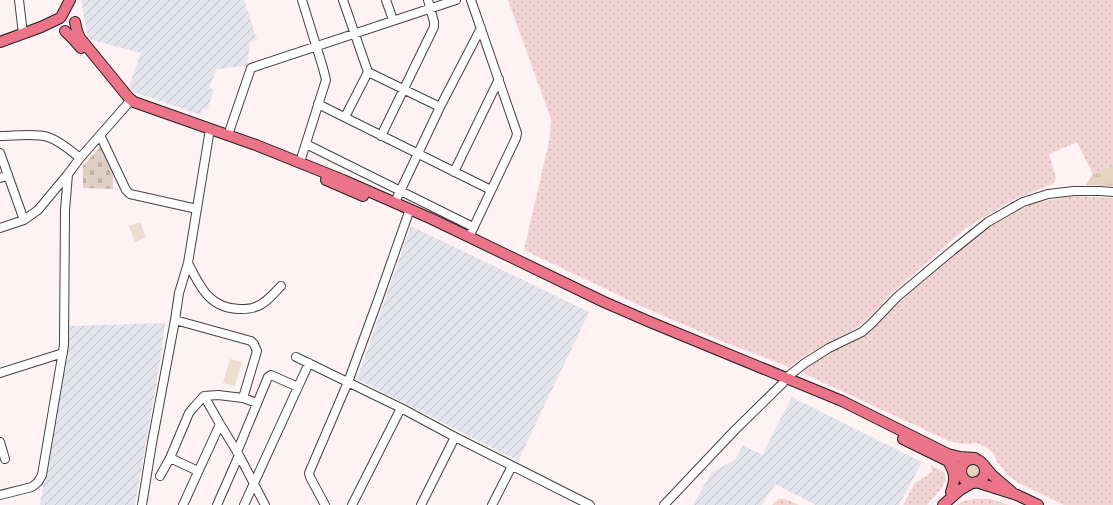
<svg xmlns="http://www.w3.org/2000/svg" width="1113" height="505" font-family="'Crimson Pro',serif">
<style>
.industrial{fill:url(#industrial-furrows)}
.farmland{fill:url(#farmland-dots)}
.grass{fill:url(#grass-tufts)}
.cemetery{fill:url(#cemetery-stones)}
.pitch{fill:#eedccf}
.lines{fill:none;stroke-linecap:round;stroke-linejoin:round}
.minor-casing{stroke:#424242;stroke-width:10}
.major-casing{stroke:#202020;stroke-width:12}
.minor{stroke:#fff;stroke-width:8}
.major{stroke:#eb748a;stroke-width:10}
</style>
<defs>
<pattern id="industrial-furrows" width="10" height="10" patternUnits="userSpaceOnUse"><rect width="10" height="10" fill="#e4e5ec"/><path d="M-1 1l2-2M0 10L10 0M9 11l2-2" fill="none" stroke="#c2c3c9"/></pattern>
<pattern id="farmland-dots" width="8" height="8" patternUnits="userSpaceOnUse"><rect width="8" height="8" fill="#f2d4d4"/><path d="M2 2h.1M6 6h.1" fill="none" stroke="#ceb5b5" stroke-width="1.8" stroke-linecap="round"/></pattern>
<pattern id="grass-tufts" width="24" height="20" patternUnits="userSpaceOnUse"><rect width="24" height="20" fill="#e6d4be"/><path d="M3 7l-1-3M5 7V3M7 7l1-3M15 17l-1-3M17 17v-4M19 17l1-3" fill="none" stroke="#c4b5a2"/></pattern>
<pattern id="cemetery-stones" width="16" height="16" patternUnits="userSpaceOnUse"><rect width="16" height="16" fill="#dfcfc4"/><path d="M2 7V4a2 2 0 0 1 4 0v3zM10 15v-3a2 2 0 0 1 4 0v3z" fill="#beb1a7"/></pattern>
</defs>
<rect width="100%" height="100%" fill="#fef2f4"/>
<path class="industrial" d="M 81,0 L 244,0 L 257,40 L 250,42 L 247,66 L 231,67 L 216,70 L 209,88 L 214,90 L 207,110 L 203,109 L 201,115 L 134,92 L 129,87 L 141,53 L 88,39 Z
M 411,226 L 589,312 L 518,461 L 357,379 Z
M 165,323 L 161,357 L 135,505 L 40,505 L 70,326 Z
M 792,397 L 922,462 L 899,505 L 816,505 L 775,484 L 762,505 L 693,505 L 712,472 L 735,460 L 743,445 L 762,455 Z"/>
<path class="farmland" d="M 508,0 L 1113,0 L 1113,165 L 1093,174 L 1077,142 L 1049,154 L 1056,178 L 1053,184 L 1012,200 L 966,228 L 890,295 L 869,318 L 858,327 L 809,353 L 789,367 L 724,342 L 643,307 L 524,250 L 550,137 L 551,119 Z
M 1072,196 L 1113,198 L 1113,505 L 1064,505 L 1017,482 L 1007,474 L 998,463 L 993,453 L 987,448 L 976,443 L 963,444 L 949,441 L 807,375 L 804,372 L 805,367 L 823,356 L 870,332 L 886,314 L 973,239 L 1005,217 L 1034,203 Z
M 931,465 L 945,473 L 946,480 L 940,490 L 927,505 L 903,505 L 915,483 L 932,472 Z
M 778,499 L 785,499 L 799,505 L 772,505 Z
M 974,499 L 990,499 L 1009,505 L 956,505 L 963,501 Z"/>
<path class="grass" d="M 1113,165 L 1113,186 L 1086,185 L 1093,174 Z
M967 470a7 7 0 1 1 14 0a7 7 0 1 1-14 0Z"/>
<path class="cemetery" d="M 102,145 L 113,170 L 113,189 L 83,188 L 83,166 Z"/>
<path class="pitch" d="M 140,222 L 146,237 L 135,242 L 129,226 Z
M 230,359 L 242,362 L 235,386 L 223,383 Z"/>
<g class="lines">
<g class="minor-casing">
<path id="minor" d="M 19,0 L 23,34
M 343,0 L 368,72 L 345,117
M 386,0 L 393,20
M 368,72 L 440,107
M 318,104 L 491,190
M 100,135 L 126,190 L 130,194 L 197,209
M 209,135 L 188,263 L 179,293 L 175,320 L 251,341 L 254,344 L 257,351 L 243,398
M 228,135 L 251,68 L 456,0
M 0,136 C 13,136 36,133 48,137 C 60,141 70,150 80,158
M 381,136 L 434,27 L 434,22 L 428,0
M 306,144 L 473,227
M 0,153 L 24,220
M 300,162 L 326,80 L 323,68 L 302,0
M 454,172 L 499,79
M 0,178 L 8,175
M 395,202 L 440,107 L 481,28
M 0,228 L 24,220 L 38,210 L 68,174 L 80,158 L 131,100
M 469,237 L 516,138 L 517,133 L 471,0
M 188,263 C 200,287 210,309 240,309 C 245,309 251,309 255,307 C 266,304 274,293 281,286
M 296,357 L 401,408 L 455,437 L 590,505
M 0,373 L 63,353
M 204,396 L 220,424 L 239,455 L 265,505
M 0,442 L 5,459
M 237,452 L 268,377 L 271,375 L 298,387
M 170,458 L 198,471
M 160,476 L 170,458 L 189,413 L 194,407 L 204,396 L 218,395 L 243,398 L 257,403
M 0,495 L 32,487 L 38,482 L 42,475 L 64,345 L 65,210 L 68,174
M 142,505 L 152,443 L 175,320
M 183,505 L 220,424
M 217,505 L 239,455
M 244,505 L 309,363
M 325,505 L 310,477 L 309,473 L 348,382 L 378,300 L 410,209
M 352,505 L 401,408
M 421,505 L 455,437
M 492,505 L 512,466
M 664,505 L 735,430 L 783,383 L 786,378 L 805,363 L 829,348 L 862,332 L 871,324 L 897,297 L 953,250 L 988,222 L 1023,202 L 1048,194 L 1074,191 L 1100,191 L 1113,192"/>
</g>
<g class="major-casing">
<path id="major" d="M 61,17 L 70,0
M 75,22 L 77,31 L 80,38 L 129,98 L 134,102 L 256,145 L 343,180 L 432,219 L 604,302 L 650,322 L 842,401 L 948,454 L 960,457 L 975,458
M 65,31 L 73,39 L 81,48
M 0,42 L 41,27 L 60,18
M 326,180 L 363,196
M 903,439 L 948,461 L 961,470
M961 471a12 12 0 1 1 24 0a12 12 0 1 1-24 0Z
M 949,463 C 956,475 955,480 951,492
M 983,464 L 992,475 L 1012,492
M 976,482 L 1017,495 L 1038,505
M 943,505 L 960,490 L 972,483"/>
</g>
<use href="#minor" class="minor"/>
<use href="#major" class="major"/>
</g>
</svg>
